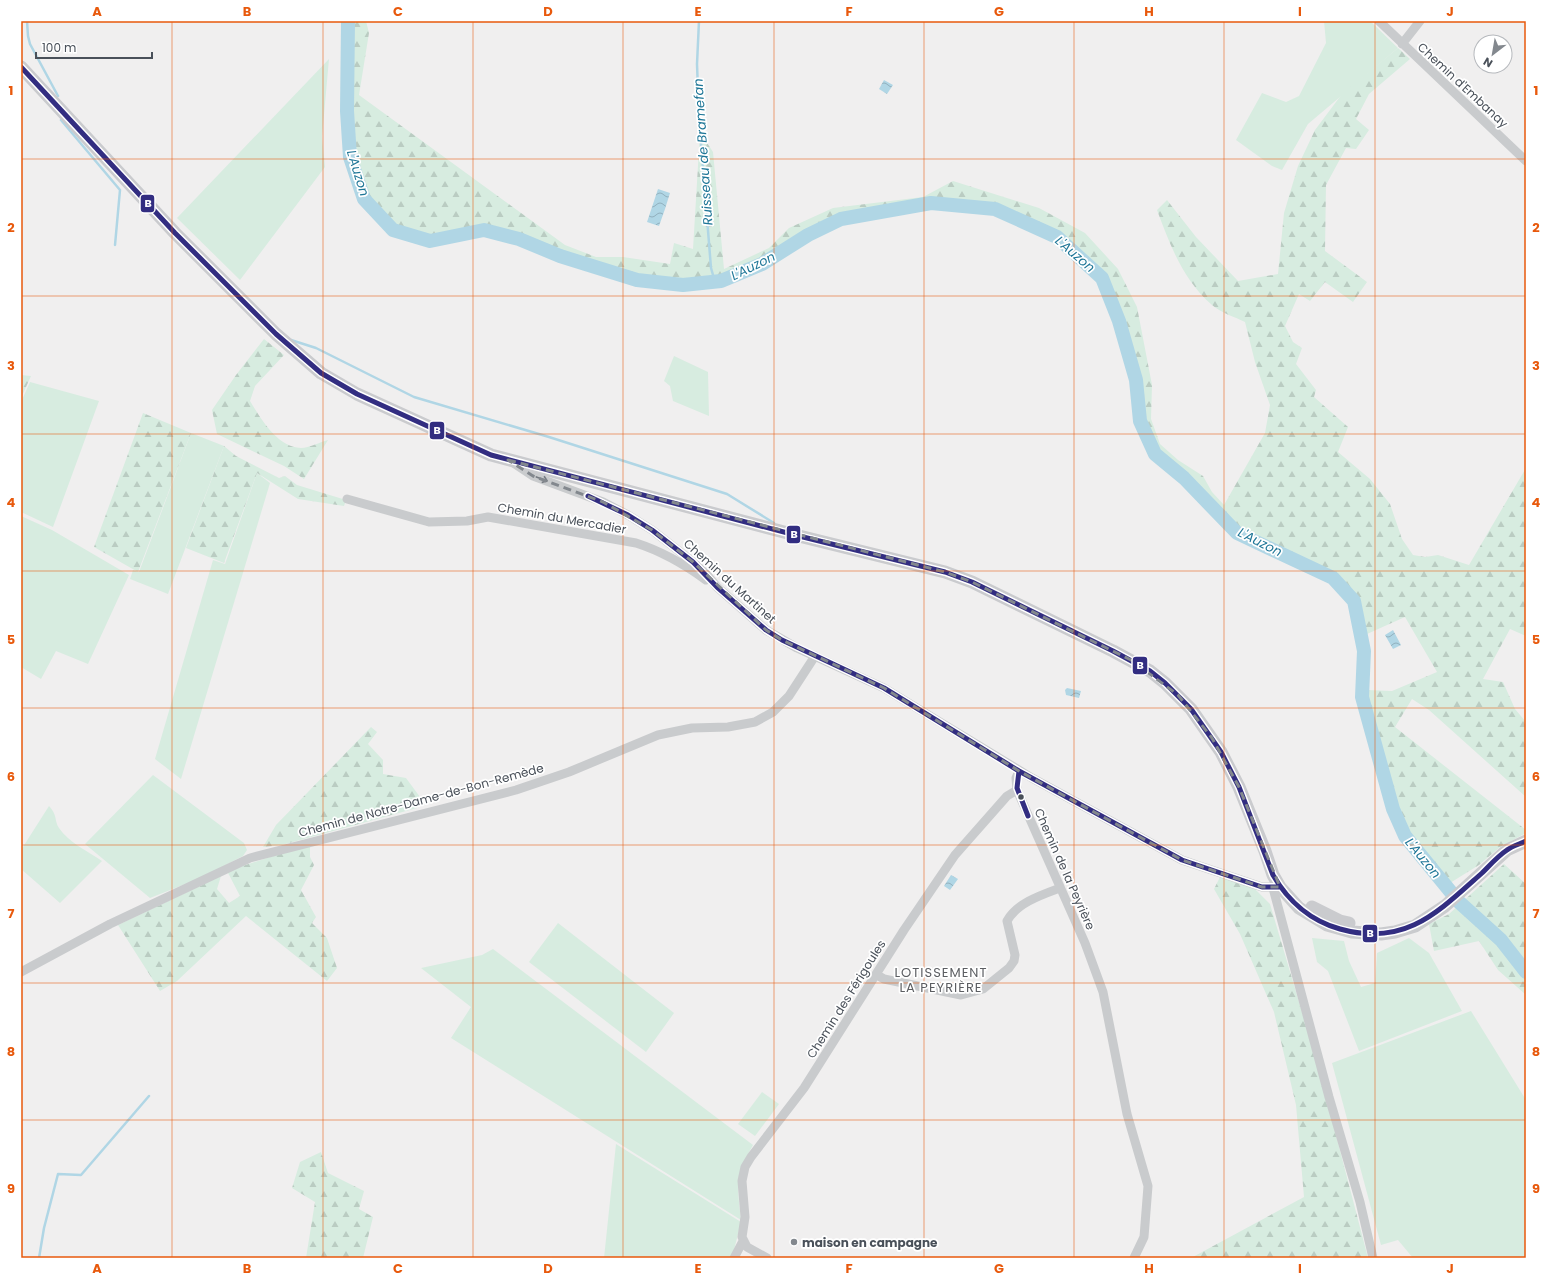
<svg xmlns="http://www.w3.org/2000/svg" width="1547" height="1279" font-family="Poppins,sans-serif">
<style>
.grass{fill:#d7ece0}
.forest{fill:url(#forest-firs)}
.water{fill:url(#water-waves)}
.lines{fill:none;stroke-linecap:round;stroke-linejoin:round}
.stream{stroke:#b0d6e5;stroke-width:2.5}
.river{stroke:#b0d6e5;stroke-width:14}
.street{stroke:#c9cbcd;stroke-width:9}
.secondary{stroke:#cacbce;stroke-width:13}
.bus-1-casing{stroke:#fff;stroke-width:8}
.bus-1{stroke:#322d81;stroke-width:5}
.oneway{stroke:#767b82}
.marked{fill:none;stroke:#83888e;stroke-width:3;stroke-dasharray:8 5;stroke-linejoin:round}
.grid{fill:none;stroke:#e8590c;stroke-width:1;stroke-opacity:0.55}
.bus-dot{fill:#495059;stroke:#fff;stroke-width:1.5}
.poi-dot{fill:#83888e;stroke:#fff;stroke-width:1.5}
.labels{text-anchor:middle;dominant-baseline:central;stroke-width:3.5;stroke-linejoin:round;paint-order:stroke}
.street-label{font-size:12px;fill:#495059;stroke:#fff}
.poi-label{font-size:12px;font-weight:bold;fill:#495059;stroke:#fff;text-anchor:start}
.water-label{font-size:13px;font-style:italic;fill:#1e7697;stroke:#fff}
.neighbourhood-label{font-size:13px;letter-spacing:1px;fill:#5c5e62;stroke:#fff}
.line-badge{stroke:#fff;stroke-width:1.5}
.badge-label{font-size:11px;text-anchor:middle;font-weight:bold;fill:#fff}
.neatline{fill:none;stroke:#e8590c;stroke-width:1.5}
.grid-label{font-size:13px;text-anchor:middle;font-weight:bold;fill:#e8590c}
</style>
<defs>
<pattern id="forest-firs" width="22" height="20" patternUnits="userSpaceOnUse"><rect width="22" height="20" fill="#d7ece0"/><path d="M5 1l3.5 6h-7zM16 11l3.5 6h-7z" fill="#baccc2"/></pattern>
<pattern id="water-waves" width="16" height="10" patternUnits="userSpaceOnUse"><rect width="16" height="10" fill="#b0d6e5"/><path d="M0 5q4-4 8 0t8 0" fill="none" stroke="#91b0bd"/></pattern>
</defs>
<rect width="100%" height="100%" fill="#f0efef"/>
<path class="grass" d="M1324,21H1370L1398,48L1308,124L1282,170L1272,166L1236,140L1262,93L1286,102L1299,96L1326,43Z
M329,59L322,137L325,167L240,280L177,218Z
M674,356L708,372L709,416L673,401L670,386L664,381Z
M30,382L99,401L53,527L21,512V402Z
M191,433L224,446L168,594L130,579L133,570L139,572Z
M257,473L270,483L181,779L155,759L213,560L225,564Z
M21,516L52,530L129,575L88,664L56,651L41,679L21,667Z
M153,775L244,843L247,850L243,856L198,879L150,898L85,844Z
M49,806C58,816 54,820 59,828C68,842 89,852 102,861L60,903L21,869V850Z
M558,923L674,1013L646,1052L529,962Z
M1312,938L1344,941L1349,961L1361,987L1375,983L1377,953L1409,938L1429,953L1462,1011L1359,1051L1328,971L1317,962Z
M493,949L753,1145C735,1177 737,1185 741,1220L451,1038L471,1007L421,968L482,955Z
M1471,1011L1526,1100V1258H1413L1398,1240L1381,1245L1332,1063Z
M762,1092L779,1104L755,1136L738,1124Z
M616,1144L741,1222L732,1258H604Z"/>
<path class="forest" d="M349,21H366L369,33L359,95L565,245L596,257H623L670,264L674,243L693,249L700,132L713,152L724,269L769,248L789,228L833,208L923,197L953,181L1039,208L1085,233L1118,269L1137,307L1152,385L1151,419L1160,444L1178,460L1203,476L1212,492L1224,505L1265,433L1270,405L1255,362L1245,322C1235,317 1221,313 1212,305C1183,280 1170,245 1157,210L1167,200L1196,237L1238,281L1278,274L1284,213L1298,166L1315,130L1342,94L1398,48L1410,59L1369,94L1356,119L1369,130L1356,149L1346,148L1326,185L1325,251L1367,282L1353,302L1325,282L1310,301L1299,294L1285,326L1293,342L1302,348L1296,364L1316,390L1314,397L1348,427L1338,452L1370,479L1390,504L1402,539L1413,555L1425,557L1438,555L1469,565L1526,468V636L1510,629L1483,679L1503,682L1515,709L1526,722V797L1429,710L1412,699L1395,727L1526,830V833L1500,847L1479,865L1450,883L1410,834L1392,791L1365,696L1367,690L1392,691L1437,672L1405,617L1367,634L1357,598L1335,575L1237,529L1187,477L1157,451L1143,421L1139,378L1121,319L1104,276L1058,234L996,206L930,200L839,216L808,232L761,261L720,278L682,281L637,277L560,253L521,236L485,228L431,237L395,226L368,197L352,157L348,111L350,63Z
M264,339L284,355L255,386L250,401C261,419 277,447 301,448C309,448 320,442 328,440L304,479L284,466L217,434L212,410L236,375Z
M21,375L31,376L21,398Z
M143,413L191,433L138,572L94,547Z
M224,446L236,456L279,478L285,476L297,485L346,500L344,506L298,499L257,473L224,563L186,548Z
M371,727L377,732L368,744L383,760V774L406,778L420,797L417,808L282,845L263,847L276,825Z
M310,844V857L314,865L301,890L316,917L312,923L327,938L337,968L327,981L246,916L177,981L160,991L118,925L221,876L217,889L229,903L240,896L227,871Z
M1504,864L1526,884V995L1498,970L1479,941L1434,951L1429,924L1449,914Z
M1220,877L1255,889L1270,904L1318,1066L1368,1258H1191L1304,1197L1296,1105L1274,1012L1240,934L1214,889Z
M321,1152L328,1173L364,1191L359,1209L373,1217L363,1258H306L315,1202L292,1188L300,1162Z"/>
<path class="water" d="M884,80L893,85L887,94L879,89Z
M658,189L670,193L665,209L662,208L665,209L659,226L647,222Z
M1393,630L1401,645L1393,649L1385,635Z
M1067,688L1081,691L1079,698L1066,695L1065,690Z
M951,875L958,879L950,890L944,886Z"/>
<g class="lines">
<path class="stream" d="M27,21L28,36L30,44L58,96
M699,21L697,64L699,118L711,268L715,282
M61,120L120,190L115,245
M291,340L316,348L414,397L549,437L727,494L774,523
M39,1258L44,1228L58,1174L81,1175L149,1096"/>
<path class="river" d="M348,21L347,111L350,157L364,199L393,230L430,241L484,230L519,239L560,256L637,280L683,285L721,281L762,264L808,235L841,219L931,203L995,209L1057,237L1102,278L1119,321L1136,380L1140,421L1155,454L1184,478L1237,533L1333,578L1354,601L1364,651L1362,697L1393,809L1405,836L1459,902L1501,940L1526,972"/>
<path class="street" d="M1379,21L1526,161
M1402,44L1420,21
M515,464L533,476L603,502L628,515L652,530L693,562L707,575L717,587L766,630L797,648L884,688L1032,778L1182,860L1262,887H1280
M347,499L429,522L467,521L488,517L636,543C661,551 684,564 706,580
M1019,771L1016,778L1017,790L1085,943L1103,992L1127,1114L1148,1186L1144,1237L1134,1258
M1273,888L1329,1097L1360,1202L1373,1258
M21,972L110,924L250,858L516,790L569,772L658,735L692,728L728,727L755,722L773,712L789,696L815,656
M877,975L884,979L961,995L983,989L1009,968L1014,961L1015,955L1007,921C1017,903 1041,895 1060,888
M734,1258L743,1241
M767,1258L747,1247L742,1237L745,1217L742,1181L745,1167L751,1157L804,1088L904,930L955,855L1007,796L1017,790"/>
<path class="secondary" d="M21,67L175,233L276,334L321,373L357,394L491,455L799,536L945,572L972,582L1113,651L1150,671L1165,683L1191,709L1221,752L1239,787L1265,851L1273,875L1280,887L1299,908L1327,925L1352,932L1381,934L1395,932L1415,926L1445,906L1507,850L1526,841
M1312,907L1340,921L1349,923"/>
<g class="bus-1-casing">
<path id="bus-1" d="M21,67L175,233L276,334L321,373L357,394L491,455L799,536L945,572L972,582L1113,651L1150,671L1165,683L1191,709L1221,752L1239,787L1273,875C1288,901 1311,921 1340,929C1405,947 1437,913 1482,873C1490,865 1498,856 1507,850C1512,846 1520,844 1526,841
M588,496L628,515L652,530L693,562L717,587L766,630L782,640L884,688L1019,771L1182,860L1262,887H1280
M1019,771L1017,788L1028,816"/>
</g>
<use href="#bus-1" class="bus-1"/>
</g>
<defs><path id="oneway-shaft" d="M-6 0H5M1.5-3L5.5 0L1.5 3" fill="none" stroke-width="1.6" stroke-linecap="round" stroke-linejoin="round"/></defs>
<use class="oneway" href="#oneway-shaft" transform="translate(542 479) rotate(20)"/>
<path class="marked" d="M508,460L945,572L972,582L1131,660L1178,695L1212,738L1239,787L1280,887H1262L1182,860L1019,771L884,688L782,640L766,630L693,562L652,530L603,502L533,476Z"/>
<path class="grid" d="M172,21V1258M323,21V1258M473,21V1258M623,21V1258M774,21V1258M924,21V1258M1074,21V1258M1224,21V1258M1375,21V1258M21,159H1526M21,296H1526M21,434H1526M21,571H1526M21,708H1526M21,845H1526M21,983H1526M21,1120H1526"/>
<circle class="bus-dot" cx="1021" cy="797" r="3.5"/>
<circle class="poi-dot" cx="794" cy="1242" r="4"/>
<g class="labels">
<g class="street-label">
<text transform="translate(1463 85) rotate(43)">Chemin d'Embanay</text>
<text transform="translate(562 518) rotate(10)">Chemin du Mercadier</text>
<text transform="translate(730 581) rotate(42)">Chemin du Martinet</text>
<text transform="translate(421 800) rotate(-15)">Chemin de Notre-Dame-de-Bon-Remède</text>
<text transform="translate(1065 869) rotate(66)">Chemin de la Peyrière</text>
<text transform="translate(846 999) rotate(-58)">Chemin des Férigoules</text>
</g>
<g class="poi-label">
<text x="802" y="1242">maison en campagne</text>
</g>
<g class="water-label">
<text transform="translate(703 152) rotate(-94)">Ruisseau de Bramefan</text>
<text transform="translate(358 173) rotate(73)">L'Auzon</text>
<text transform="translate(1075 254) rotate(41)">L'Auzon</text>
<text transform="translate(753 266) rotate(-26)">L'Auzon</text>
<text transform="translate(1260 542) rotate(27)">L'Auzon</text>
<text transform="translate(1423 858) rotate(51)">L'Auzon</text>
</g>
<g class="neighbourhood-label">
<text x="941" y="972">LOTISSEMENT<tspan x="941" dy="15">LA PEYRIÈRE</tspan></text>
</g>
</g>
<g class="line-badge">
<rect x="140" y="194" width="15" height="19" rx="4" fill="#322d81"/>
<rect x="429" y="421" width="16" height="19" rx="4" fill="#322d81"/>
<rect x="786" y="525" width="15" height="19" rx="4" fill="#322d81"/>
<rect x="1132" y="656" width="16" height="19" rx="4" fill="#322d81"/>
<rect x="1362" y="924" width="16" height="19" rx="4" fill="#322d81"/>
</g>
<g class="badge-label">
<text x="148" y="207">B</text>
<text x="437" y="434">B</text>
<text x="794" y="538">B</text>
<text x="1140" y="669">B</text>
<text x="1370" y="937">B</text>
</g>
<rect width="1547" height="1279" fill="none" stroke="#ffffff" stroke-width="44"/>
<g transform="translate(1493 54) rotate(211)"><circle r="19" fill="#ffffff" stroke="#b6b9bd"/>
<path d="M0-3L7 15L0 10L-7 15Z" fill="#83888e"/>
<text y="-6" font-size="11" font-weight="bold" text-anchor="middle" fill="#495059">N</text>
</g>
<path d="M36 52v6h116v-6" fill="none" stroke="#495059" stroke-width="2"/>
<text x="42" y="52" font-size="12" fill="#495059" stroke="#ffffff" stroke-width="3" paint-order="stroke">100 m</text>
<rect x="22" y="22" width="1503" height="1235" class="neatline"/>
<g class="grid-label">
<text x="97" y="16">A</text>
<text x="247" y="16">B</text>
<text x="398" y="16">C</text>
<text x="548" y="16">D</text>
<text x="698" y="16">E</text>
<text x="849" y="16">F</text>
<text x="999" y="16">G</text>
<text x="1149" y="16">H</text>
<text x="1300" y="16">I</text>
<text x="1450" y="16">J</text>
<text x="11" y="95">1</text>
<text x="1536" y="95">1</text>
<text x="11" y="232">2</text>
<text x="1536" y="232">2</text>
<text x="11" y="370">3</text>
<text x="1536" y="370">3</text>
<text x="11" y="507">4</text>
<text x="1536" y="507">4</text>
<text x="11" y="644">5</text>
<text x="1536" y="644">5</text>
<text x="11" y="781">6</text>
<text x="1536" y="781">6</text>
<text x="11" y="918">7</text>
<text x="1536" y="918">7</text>
<text x="11" y="1056">8</text>
<text x="1536" y="1056">8</text>
<text x="11" y="1193">9</text>
<text x="1536" y="1193">9</text>
<text x="97" y="1273">A</text>
<text x="247" y="1273">B</text>
<text x="398" y="1273">C</text>
<text x="548" y="1273">D</text>
<text x="698" y="1273">E</text>
<text x="849" y="1273">F</text>
<text x="999" y="1273">G</text>
<text x="1149" y="1273">H</text>
<text x="1300" y="1273">I</text>
<text x="1450" y="1273">J</text>
</g>
</svg>
